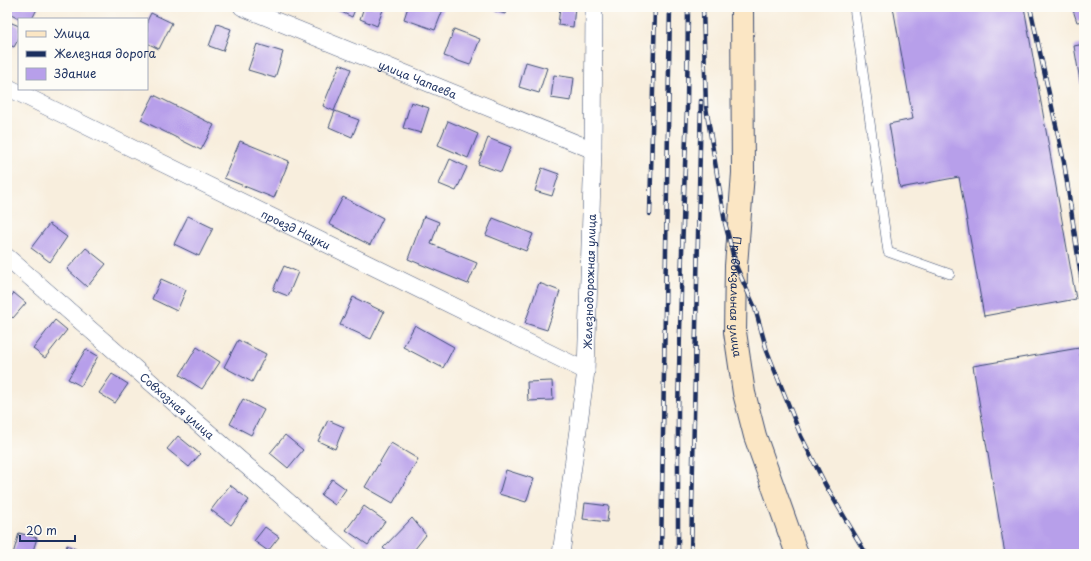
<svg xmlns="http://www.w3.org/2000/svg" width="1091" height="561" font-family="'Playpen Sans',sans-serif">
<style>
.building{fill:#b79fea}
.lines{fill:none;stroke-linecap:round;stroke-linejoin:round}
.lane-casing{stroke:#3c4c71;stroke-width:10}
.street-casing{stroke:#3c4c71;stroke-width:18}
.secondary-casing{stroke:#3c4c71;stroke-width:24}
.lane{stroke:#fff;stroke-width:9}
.street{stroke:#fff;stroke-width:17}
.secondary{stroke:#fbe6c4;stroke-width:22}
.rail-casing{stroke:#1b2f5e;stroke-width:4.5}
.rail{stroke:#fdfcf7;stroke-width:3;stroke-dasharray:9;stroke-linecap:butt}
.labels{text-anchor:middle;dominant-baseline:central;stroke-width:4;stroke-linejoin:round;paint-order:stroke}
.street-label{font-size:11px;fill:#1b2f5e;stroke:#fdfcf7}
</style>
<rect width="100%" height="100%" fill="#fdfcf7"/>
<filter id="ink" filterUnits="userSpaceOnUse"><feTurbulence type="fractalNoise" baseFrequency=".025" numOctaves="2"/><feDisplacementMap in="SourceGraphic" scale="8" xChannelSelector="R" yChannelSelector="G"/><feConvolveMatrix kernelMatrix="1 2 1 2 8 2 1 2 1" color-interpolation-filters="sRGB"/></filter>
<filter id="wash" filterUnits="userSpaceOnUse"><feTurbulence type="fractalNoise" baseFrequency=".012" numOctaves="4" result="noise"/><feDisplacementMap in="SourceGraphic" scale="16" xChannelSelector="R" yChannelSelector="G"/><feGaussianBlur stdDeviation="0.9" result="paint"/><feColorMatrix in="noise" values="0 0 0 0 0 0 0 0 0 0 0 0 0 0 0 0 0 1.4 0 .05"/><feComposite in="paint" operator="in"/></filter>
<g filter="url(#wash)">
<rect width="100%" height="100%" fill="#f8eedd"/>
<g id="blocks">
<path class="building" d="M7,7H38L32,19H21L7,12Z
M336,7H356L352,17L335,9Z
M364,7H384L377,26L360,19Z
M408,7H444L435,30L404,19Z
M482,7H507L505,14Z
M560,7H575L573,27L558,25Z
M893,7H1024L1076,299L984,316L959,177L900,188L889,124L913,119Z
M1072,7H1084V21L1077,22Z
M151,13L172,23L159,49L147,43V21Z
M7,21L19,26V38L14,47L7,44Z
M217,24L231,29L223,51L209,46Z
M454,29L480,39L470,65L444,56Z
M257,44L283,52L275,78L248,70Z
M1084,44V98H1083L1074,46Z
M526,62L547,68L539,93L519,87Z
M340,64L351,69L334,111L323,106Z
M554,75L574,78L571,101L551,98Z
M154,95L214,125L201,150L141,120Z
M411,102L429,108L421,133L403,128Z
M335,111L359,120L352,137L329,127Z
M448,121L478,134L468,158L438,145Z
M488,138L511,147L501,172L478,164Z
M240,141L289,161L274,198L224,178Z
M450,159L467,167L456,191L439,184Z
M542,168L559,174L552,196L535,191Z
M343,197L383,218L370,245L329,224Z
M188,216L213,228L199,256L174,244Z
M424,216L439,222L431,244L477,263L468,284L408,259Z
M493,218L533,234L526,251L486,235Z
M49,224L67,237L50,262L31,248Z
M86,248L106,264L87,287L67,269Z
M284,266L298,272L288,296L273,290Z
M161,279L186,290L177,311L152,299Z
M539,283L560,291L547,330L525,323Z
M14,293L26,303L13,318L7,313V301Z
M353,297L384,312L371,339L340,325Z
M55,320L67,330L45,358L33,349Z
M415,325L454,347L443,368L403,347Z
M238,340L266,354L252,382L224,367Z
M197,347L220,362L202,389L180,375Z
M1079,348L1084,378V554H1005L973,366Z
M86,349L98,356L81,386L68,379Z
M112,374L128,384L115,403L99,393Z
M552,381L553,400L528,401L527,382Z
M243,399L264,410L251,435L230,424Z
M328,420L344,427L335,449L318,441Z
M285,435L303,450L288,468L270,453Z
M178,436L200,454L189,467L167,449Z
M391,443L418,459L393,503L365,487Z
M506,470L534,479L526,502L499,494Z
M332,479L346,489L335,505L321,495Z
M230,485L249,500L231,525L211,510Z
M585,503L609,506L607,522L583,519Z
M364,506L385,521L368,545L346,530Z
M412,518L426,535L411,554H390L383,548Z
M265,527L279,537L268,551L254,541Z
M19,533L37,538L32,554H13Z
M67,545L84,553V554H64Z"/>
</g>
</g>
<g filter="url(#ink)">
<use href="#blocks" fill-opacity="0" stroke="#3c4c71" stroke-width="1"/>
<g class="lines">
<g class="lane-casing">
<path id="lane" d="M854,7L888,252L950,274"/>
</g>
<g class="street-casing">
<g id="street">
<path id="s1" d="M242,7L593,150"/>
<path id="s2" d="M7,87L586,371"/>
<path id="s3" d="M7,257L348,554"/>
<path id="s4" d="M561,554L586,371L593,150L594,7"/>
</g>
</g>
<g class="secondary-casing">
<g id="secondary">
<path id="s5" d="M742,7L743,173L736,266L735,332L744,393L755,436L797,554"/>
</g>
</g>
<use href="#lane" class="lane"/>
<use href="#street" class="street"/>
<use href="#secondary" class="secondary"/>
<g class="rail-casing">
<path id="rail" d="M703,7L706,107L725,223L736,266L755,308L767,351L801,436L825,484L866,554
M1030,7L1064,162L1084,297
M650,214L655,7
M661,554L670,7
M678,554V411L682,252L687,108L688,7
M691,554L701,101"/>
</g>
<use href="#rail" class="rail"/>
</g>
</g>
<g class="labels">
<g class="street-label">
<text stroke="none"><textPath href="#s1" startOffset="190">улица Чапаева</textPath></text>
<text stroke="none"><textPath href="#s2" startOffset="322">проезд Науки</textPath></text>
<text stroke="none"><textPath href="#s4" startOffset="274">Железнодорожная улица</textPath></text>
<text stroke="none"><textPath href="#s5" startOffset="290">Привокзальная улица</textPath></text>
<text stroke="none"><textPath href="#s3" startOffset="226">Совхозная улица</textPath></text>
</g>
</g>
<rect width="1091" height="561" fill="none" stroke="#fdfcf7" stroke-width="24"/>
<rect x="18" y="18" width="130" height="72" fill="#fdfcf7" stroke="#a3aaba"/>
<rect x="26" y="31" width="20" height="6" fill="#fbe6c4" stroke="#a3aaba"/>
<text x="54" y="38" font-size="12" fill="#1b2f5e">Улица</text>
<rect x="26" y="51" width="20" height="6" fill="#1b2f5e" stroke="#a3aaba"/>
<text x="54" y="58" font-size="12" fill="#1b2f5e">Железная дорога</text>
<rect x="26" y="68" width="20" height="12" fill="#b79fea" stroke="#a3aaba"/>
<text x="54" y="78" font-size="12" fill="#1b2f5e">Здание</text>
<path d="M20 535v6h55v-6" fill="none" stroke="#1b2f5e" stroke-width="2"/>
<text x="26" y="535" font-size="12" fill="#1b2f5e" stroke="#fdfcf7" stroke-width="3" paint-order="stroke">20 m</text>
</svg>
